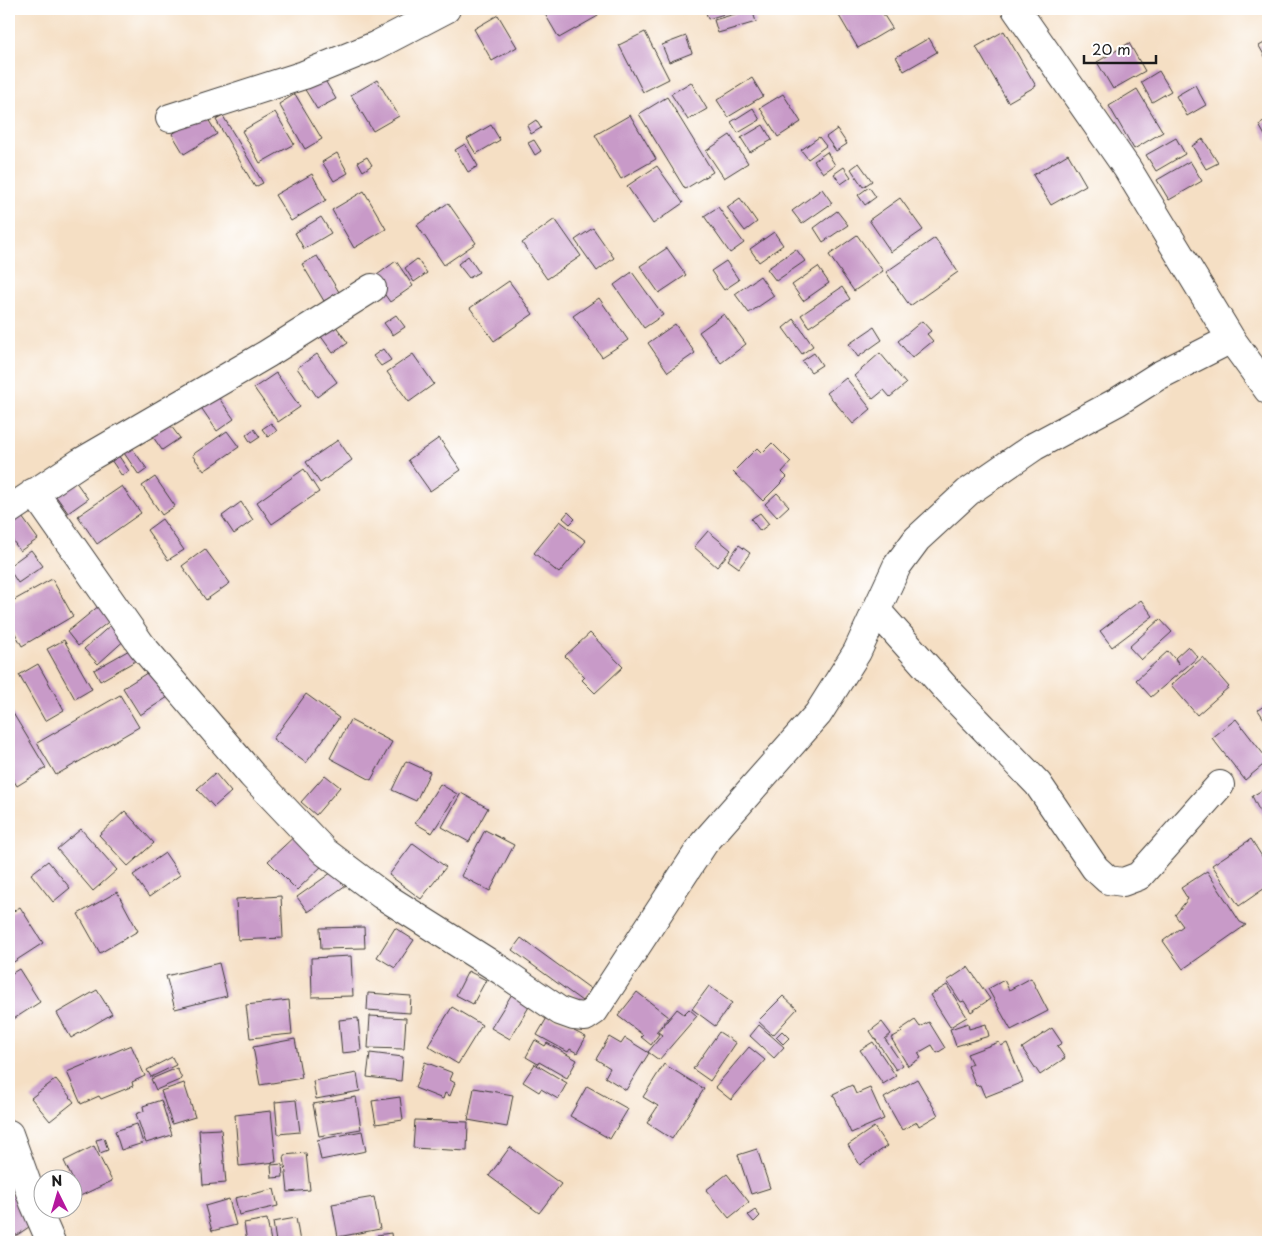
<svg xmlns="http://www.w3.org/2000/svg" width="1277" height="1251" font-family="'Playpen Sans',sans-serif">
<style>
.building{fill:#c89ac8}
.lines{fill:none;stroke-linecap:round;stroke-linejoin:round}
.minor-casing{stroke:#3d3935;stroke-width:30}
.minor{stroke:#fff;stroke-width:28}
</style>
<rect width="100%" height="100%" fill="#fff"/>
<filter id="ink" filterUnits="userSpaceOnUse"><feTurbulence type="fractalNoise" baseFrequency=".02" numOctaves="2"/><feDisplacementMap in="SourceGraphic" scale="10" xChannelSelector="R" yChannelSelector="G"/><feConvolveMatrix kernelMatrix="1 2 1 2 8 2 1 2 1" color-interpolation-filters="sRGB"/></filter>
<filter id="wash" filterUnits="userSpaceOnUse"><feTurbulence type="fractalNoise" baseFrequency=".0096" numOctaves="4" result="noise"/><feDisplacementMap in="SourceGraphic" scale="20" xChannelSelector="R" yChannelSelector="G"/><feGaussianBlur stdDeviation="1.12" result="paint"/><feColorMatrix in="noise" values="0 0 0 0 0 0 0 0 0 0 0 0 0 0 0 0 0 1.4 0 .05"/><feComposite in="paint" operator="in"/></filter>
<g filter="url(#wash)">
<rect width="100%" height="100%" fill="#f5dfc4"/>
<g id="blocks">
<path class="building" d="M542,9H594L598,16L559,38Z
M705,9H740L708,19Z
M752,9L756,22L718,33L714,20Z
M761,9H774L765,15Z
M835,9H880L892,28L858,48Z
M498,15L517,47L492,61L474,29Z
M1004,31L1036,86L1008,102L976,47Z
M645,32L669,79L643,92L619,45Z
M686,36L692,53L669,62L662,45Z
M929,38L937,52L904,71L896,57Z
M1268,41V62L1259,46Z
M1129,43L1145,71L1113,89L1097,62Z
M1159,71L1171,91L1152,102L1141,82Z
M323,77L336,99L317,109L304,88Z
M752,78L763,96L728,117L717,100Z
M377,80L399,116L373,131L351,95Z
M691,82L707,109L688,120L671,94Z
M1195,85L1206,105L1187,116L1176,96Z
M1137,89L1163,132L1134,149L1109,106Z
M295,94L322,139L305,149L279,104Z
M783,94L801,122L778,137L760,108Z
M667,97L713,172L685,189L639,114Z
M753,108L760,120L738,133L731,122Z
M275,112L294,144L260,163L242,131Z
M205,114L217,134L184,154L172,134Z
M630,115L656,159L621,179L595,135Z
M223,116L263,183L255,187L216,120Z
M1268,119V141L1259,125Z
M536,120L541,128L531,134L527,126Z
M491,125L500,140L476,154L467,139Z
M763,125L772,140L750,152L741,138Z
M837,129L847,144L836,151L826,137Z
M730,135L748,163L724,178L706,151Z
M819,137L826,146L808,159L801,150Z
M1176,138L1185,154L1156,171L1146,155Z
M1203,139L1218,163L1206,169L1192,146Z
M534,140L541,151L535,155L528,143Z
M465,144L478,166L468,172L455,150Z
M827,152L835,165L823,173L814,161Z
M337,153L348,173L334,181L322,162Z
M1068,154L1086,185L1051,205L1033,175Z
M367,157L372,165L363,171L358,162Z
M1190,161L1202,181L1169,200L1157,180Z
M859,163L872,181L863,187L851,169Z
M657,166L683,203L653,224L627,186Z
M844,167L851,177L841,184L834,174Z
M312,174L326,200L291,221L275,195Z
M869,187L876,197L865,205L858,195Z
M822,189L832,203L802,224L792,211Z
M364,191L386,229L354,248L332,210Z
M740,198L757,222L745,231L727,207Z
M900,198L923,230L891,252L869,220Z
M448,203L476,243L444,265L417,225Z
M718,207L744,243L730,253L704,216Z
M837,211L848,225L823,242L814,228Z
M321,217L331,233L304,249L295,233Z
M555,219L581,256L547,279L522,243Z
M593,228L614,258L597,271L575,240Z
M774,232L783,245L759,262L750,249Z
M857,235L883,271L854,291L829,255Z
M935,238L958,272L910,306L886,272Z
M667,248L686,275L659,293L640,266Z
M796,249L805,261L776,281L767,269Z
M317,256L339,292L324,301L302,264Z
M468,256L479,272L469,278L458,264Z
M417,259L427,273L414,282L405,268Z
M396,261L413,286L390,302L373,278Z
M726,261L739,280L724,290L711,271Z
M818,267L829,283L803,301L792,285Z
M632,272L663,315L644,328L614,285Z
M760,276L774,296L749,313L735,294Z
M509,281L533,314L494,341L470,308Z
M842,287L850,299L809,327L801,315Z
M599,298L628,340L602,357L573,316Z
M724,314L746,344L721,363L699,332Z
M396,315L405,327L393,335L384,323Z
M794,319L813,346L802,354L783,328Z
M332,321L348,343L333,353L317,331Z
M922,321L931,331L927,334L933,341L912,358L898,341Z
M675,324L695,353L668,372L648,343Z
M874,327L882,340L858,357L849,344Z
M383,349L391,360L381,366L373,356Z
M814,353L822,365L811,372L802,361Z
M880,353L906,384L890,397L884,390L873,399L854,376Z
M317,354L337,382L317,397L297,368Z
M413,354L434,384L409,402L387,372Z
M276,373L300,407L278,422L254,388Z
M846,378L871,409L853,424L827,393Z
M216,394L234,419L217,431L200,406Z
M168,422L180,438L162,450L151,434Z
M271,423L277,431L268,437L262,429Z
M254,429L260,437L251,443L246,435Z
M227,431L239,447L204,471L192,455Z
M439,438L461,470L430,491L408,460Z
M338,440L352,460L320,483L306,462Z
M772,443L791,462L782,472L787,477L763,501L733,472L757,448L762,453Z
M132,448L147,469L139,475L124,453Z
M114,449L129,471L122,476L107,454Z
M304,469L319,492L272,524L257,502Z
M155,477L175,506L162,515L142,486Z
M73,478L88,499L68,513L53,492Z
M122,486L141,513L97,544L78,516Z
M777,493L789,506L777,517L765,504Z
M241,502L253,520L234,534L222,516Z
M17,510L38,539L20,551L9,535V516Z
M568,512L575,519L570,524L563,518Z
M760,513L769,524L760,531L751,519Z
M162,519L184,550L168,560L147,530Z
M560,521L586,541L559,573L534,553Z
M708,531L731,550L717,567L694,547Z
M739,545L750,553L739,568L728,560Z
M205,549L230,583L206,600L182,566Z
M31,550L43,566L18,583L9,569V566Z
M52,579L73,616L22,646L9,622V603Z
M1141,600L1153,616L1112,647L1100,631Z
M100,605L112,619L78,646L67,632Z
M1160,619L1172,632L1141,660L1129,647Z
M114,622L128,637L98,664L84,649Z
M590,633L623,667L595,693L582,680L585,677L565,656Z
M64,640L92,689L75,699L47,649Z
M1188,646L1198,657L1151,697L1136,680L1168,651L1179,664L1175,658Z
M131,649L137,660L100,681L94,670Z
M1203,657L1229,687L1197,715L1171,685Z
M38,664L64,710L45,721L19,675Z
M150,671L168,697L140,715L123,688Z
M306,694L339,718L306,763L273,739Z
M120,695L139,727L56,775L37,743Z
M1268,703V725L1258,710Z
M11,710L46,768L17,786L9,773V711Z
M1236,719L1268,760V761L1245,780L1212,738Z
M350,720L392,742L371,780L330,758Z
M406,761L430,772L416,801L392,790Z
M215,773L231,792L214,807L197,789Z
M325,775L340,787L316,815L301,802Z
M440,784L457,794L432,833L415,823Z
M1268,787V828L1252,796Z
M461,793L488,808L469,842L442,827Z
M125,811L154,843L128,866L99,835Z
M81,829L117,870L93,891L57,849Z
M485,830L514,845L490,891L461,876Z
M299,832L327,861L297,890L268,861Z
M1251,839L1268,866V886L1239,906L1212,865Z
M413,843L446,867L421,899L389,875Z
M165,853L180,875L149,897L133,875Z
M48,861L70,888L53,902L31,874Z
M335,870L346,885L308,912L297,897Z
M1207,871L1240,922L1246,925L1183,969L1163,941L1183,926L1175,915L1188,899L1181,888Z
M117,892L138,931L100,953L78,914Z
M281,896L283,938L238,940L236,899Z
M20,907L43,943L9,965V914Z
M364,927L365,948L321,949L320,928Z
M395,928L414,940L395,968L377,957Z
M521,938L591,989L582,1001L512,950Z
M351,956L353,996L312,997L311,958Z
M219,963L227,996L175,1009L166,976Z
M968,967L990,999L971,1012L964,1001L961,1002L947,981Z
M19,969L40,1002L9,1022V975Z
M468,971L486,980L473,1004L456,995Z
M1031,978L1048,1011L1011,1030L988,989L1004,980L1009,990Z
M947,985L967,1017L950,1027L930,995Z
M709,986L732,1003L715,1026L692,1009Z
M515,989L533,1000L510,1039L491,1028Z
M97,990L112,1014L71,1038L57,1013Z
M637,992L669,1017L656,1032L659,1034L651,1045L641,1037L643,1035L618,1016Z
M368,993L411,996L410,1013L367,1010Z
M783,996L797,1009L773,1035L758,1021Z
M289,1000L292,1034L250,1038L246,1005Z
M452,1007L482,1025L458,1064L428,1046Z
M677,1009L684,1014L689,1009L697,1016L659,1060L648,1052L662,1035L658,1032Z
M370,1016L406,1018L404,1049L368,1048Z
M548,1016L577,1026L574,1031L586,1037L577,1053L570,1049L568,1052L537,1035Z
M358,1018L361,1051L342,1053L339,1020Z
M915,1020L920,1027L929,1022L945,1048L937,1053L932,1045L918,1053L921,1058L908,1066L891,1038L902,1032L900,1030Z
M882,1022L891,1034L885,1039L903,1065L896,1070L870,1031Z
M968,1023L969,1029L986,1024L989,1036L956,1046L950,1029Z
M759,1025L784,1047L774,1058L750,1036Z
M1052,1028L1062,1043L1057,1046L1065,1058L1040,1075L1022,1048Z
M782,1031L789,1038L783,1044L776,1037Z
M719,1032L736,1043L710,1081L693,1069Z
M609,1037L621,1044L625,1038L649,1053L626,1090L605,1077L610,1068L596,1059Z
M295,1039L302,1078L260,1085L253,1047Z
M535,1040L545,1046L547,1043L577,1060L567,1078L539,1062L538,1064L526,1057Z
M873,1042L896,1076L883,1084L860,1050Z
M999,1042L1001,1046L1007,1043L1023,1082L985,1097L980,1085L976,1086L968,1066L972,1064L967,1054Z
M131,1045L145,1076L132,1082L133,1086L101,1099L99,1096L81,1104L67,1072Z
M749,1047L765,1060L731,1100L715,1087Z
M370,1053L403,1057L401,1081L367,1077Z
M172,1057L176,1065L151,1077L147,1070Z
M425,1062L453,1073L450,1080L455,1083L450,1096L445,1093L443,1099L415,1088Z
M535,1064L567,1083L558,1099L541,1089L539,1092L523,1082Z
M664,1064L704,1089L672,1139L647,1123L658,1106L643,1097Z
M177,1068L182,1079L156,1090L151,1079Z
M357,1073L360,1091L316,1099L313,1081Z
M56,1079L74,1102L50,1121L31,1098Z
M917,1079L938,1115L919,1126L917,1122L902,1130L884,1098Z
M184,1083L195,1117L172,1124L161,1091Z
M852,1085L856,1094L870,1088L884,1119L851,1133L833,1094Z
M587,1086L628,1109L610,1139L570,1116Z
M474,1088L513,1095L507,1127L468,1120Z
M356,1097L361,1129L319,1136L313,1104Z
M400,1097L403,1120L376,1124L372,1101Z
M161,1100L172,1135L146,1143L136,1114L144,1111L143,1106Z
M296,1100L300,1132L278,1134L275,1102Z
M271,1111L276,1162L239,1166L235,1115Z
M415,1120L468,1122L467,1151L413,1148Z
M137,1124L143,1143L121,1150L115,1131Z
M874,1127L887,1146L860,1165L848,1145Z
M221,1129L226,1183L203,1185L199,1130Z
M362,1131L366,1151L321,1160L317,1140Z
M104,1138L108,1150L100,1153L96,1140Z
M94,1146L112,1181L78,1197L72,1187V1178L64,1161Z
M510,1147L561,1184L539,1213L489,1176Z
M757,1149L770,1188L751,1194L738,1155Z
M306,1153L310,1190L288,1192L284,1155Z
M9,1163L22,1186L13,1188L12,1191L9,1192Z
M282,1164L283,1177L272,1178L271,1165Z
M727,1174L749,1202L729,1218L706,1190Z
M15,1189L32,1225L17,1235H9V1195H13Z
M274,1189L278,1206L239,1215L235,1198Z
M374,1197L380,1229L338,1237L332,1204Z
M229,1199L236,1225L212,1231L205,1206Z
M755,1210L760,1216L754,1222L748,1215Z
M296,1218L300,1242H276L273,1222Z
M267,1219L271,1242H247L244,1223Z
M391,1233L392,1242H378L377,1235Z"/>
</g>
</g>
<g filter="url(#ink)">
<use href="#blocks" fill-opacity="0" stroke="#3d3935" stroke-width="1"/>
<g class="lines">
<g class="minor-casing">
<path id="minor" d="M1016,9L1127,168L1231,339L1268,390
M170,118L304,75L375,46L446,9
M34,492L142,646L252,775L325,852L382,895L502,971L560,1011L574,1016L585,1017L594,1011L704,843L818,714L857,652L897,566L917,539L968,492L1035,446L1117,402L1158,376L1231,339
M9,510L81,462L267,354L372,288
M877,611L949,692L1038,784L1095,868L1108,880L1123,882L1139,876L1220,785
M9,1134L34,1203L51,1242"/>
</g>
<use href="#minor" class="minor"/>
</g>
</g>
<rect width="1277" height="1251" fill="none" stroke="#fff" stroke-width="30"/>
<g transform="translate(58 1194) rotate(355)"><circle r="24" fill="#ffffff" stroke="#a4a4a4"/>
<path d="M0-4L9 19L0 12L-9 19Z" fill="#b5179e"/>
<text y="-8" font-size="14" font-weight="bold" text-anchor="middle" fill="#1c1c1c">N</text>
</g>
<path d="M1084 55v8h72v-8" fill="none" stroke="#1c1c1c" stroke-width="2.5"/>
<text x="1092" y="55" font-size="15" fill="#1c1c1c" stroke="#ffffff" stroke-width="4" paint-order="stroke">20 m</text>
</svg>
